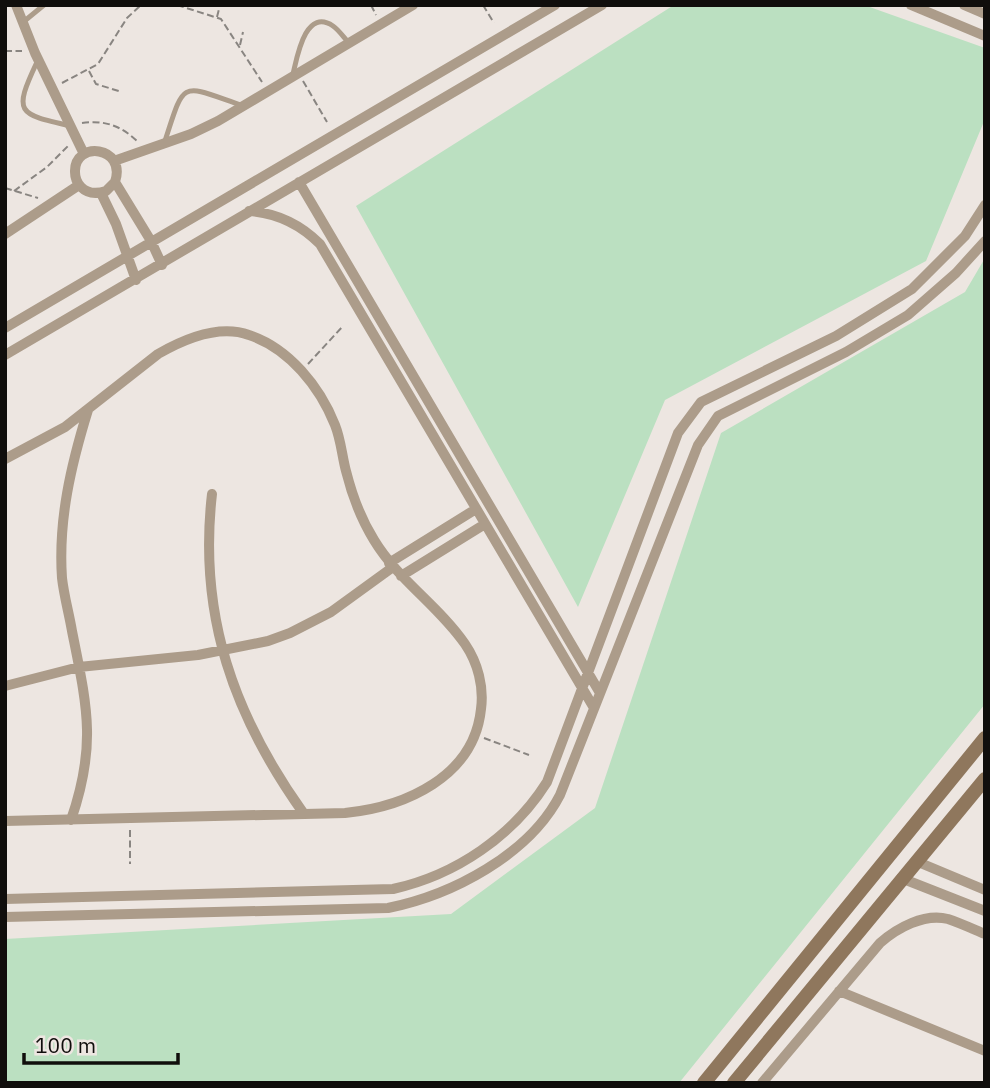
<svg xmlns="http://www.w3.org/2000/svg" width="990" height="1088" font-family="'IBM Plex Sans',sans-serif">
<style>
.green{fill:#bbe0c1}
.lines{fill:none;stroke-linecap:round;stroke-linejoin:round}
.path{stroke:#898581;stroke-width:2;stroke-dasharray:7 3.5;stroke-linecap:butt}
.lane{stroke:#ac9c8a;stroke-width:5}
.street{stroke:#ac9c8a;stroke-width:10}
.secondary{stroke:#8f775d;stroke-width:14}
</style>
<rect width="100%" height="100%" fill="#ede6e1"/>
<path class="green" d="M674,5H864L985,48V119L926,261L665,400L578,607L356,206Z
M985,258V704L679,1083H5V939L451,914L595,808L721,433L965,292Z"/>
<g class="lines">
<path class="path" d="M177,5L221,19L262,82
M371,5L376,15
M483,5L494,23
M217,17L220,5
M240,45L243,32
M5,51H22
M89,71L96,84L122,92
M303,81L327,122
M62,83L98,64L127,18L141,5
M82,123C104,120 120,125 137,141
M5,188L38,198
M14,191L47,167L68,146
M308,364L343,326
M484,738L529,755
M130,830V864"/>
<path class="lane" d="M22,23L44,5
M37,62C13,113 17,114 71,126
M293,74C297,58 305,7 333,26C339,30 344,38 349,43
M165,141C185,79 180,84 241,105"/>
<path class="street" d="M16,5L35,53L84,154
M911,5L985,36
M964,5L985,14
M114,161L191,134L218,121L413,5
M115,182L106,191C97,194 88,194 81,187C77,183 75,178 75,172C74,140 127,146 115,182L151,241L162,265
M299,182L600,693
M101,193L116,224L136,280
M249,211C278,213 300,224 320,244L594,708
M5,234L79,185
M5,328L555,5
M5,355L602,5
M5,459L65,427L158,354C184,339 219,324 249,335C289,348 320,387 335,425C341,440 342,456 346,471C352,495 361,519 374,540C398,580 439,606 465,644C478,663 484,687 481,709C474,777 405,807 345,813L5,821
M212,494C198,616 234,716 304,814
M389,563L476,509
M401,576L485,524
M5,686L79,667L198,655L268,641L290,633L331,612L393,567
M71,820C97,745 87,706 72,631C69,613 64,596 62,578C58,520 71,465 88,410
M918,862L985,890
M901,878L985,911
M5,899L393,889C456,875 513,836 547,782L678,433L701,402L836,336L912,289L965,236L985,205
M5,917L388,908C452,895 529,855 560,795L698,445L718,416L846,352L908,315L956,273L985,241
M839,991L985,1051
M762,1083L880,943C897,928 924,913 948,919C960,923 973,929 985,934"/>
<path class="secondary" d="M704,1083L985,738
M734,1083L985,779"/>
</g>
<rect width="990" height="1088" fill="none" stroke="#100e0c" stroke-width="14"/>
<path d="M24 1053v10h154v-10" fill="none" stroke="#100e0c" stroke-width="3.5"/>
<text x="35" y="1053" font-size="21" fill="#100e0c" stroke="#ede6e1" stroke-width="5" paint-order="stroke">100 m</text>
</svg>
